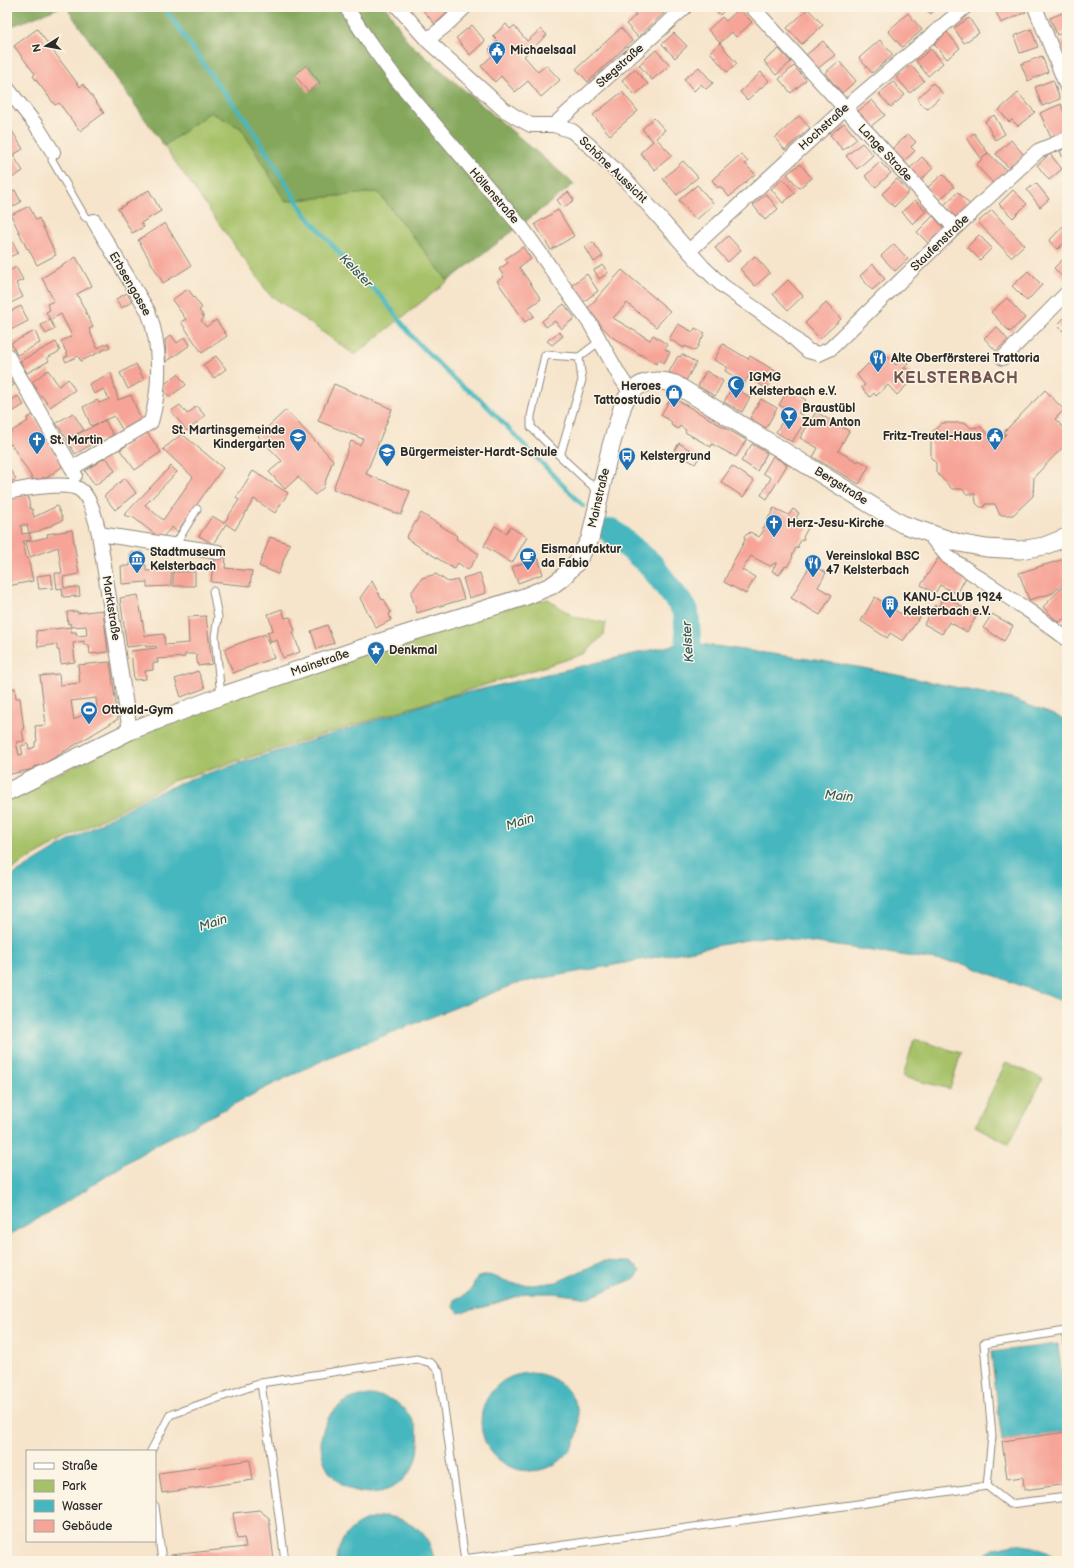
<svg xmlns="http://www.w3.org/2000/svg" width="1074" height="1568" font-family="'Balsamiq Sans',sans-serif">
<style>
.green{fill:#a6c167;stroke:#687649}
.forest{fill:#84a75c;stroke:#586944}
.water{fill:#47b7bf;stroke:#397175}
.lines{fill:none;stroke-linecap:round;stroke-linejoin:round}
.stream{stroke:#47b7bf;stroke-width:4.5}
.river{stroke:#47b7bf;stroke-width:26}
.building{fill:#f6a497;fill-rule:evenodd}
.service-casing{stroke:#90887b;stroke-width:9}
.minor-casing{stroke:#90887b;stroke-width:16}
.tertiary-casing{stroke:#90887b;stroke-width:19}
.service{stroke:#fff;stroke-width:7}
.minor{stroke:#fff;stroke-width:14}
.tertiary{stroke:#fff;stroke-width:17}
.labels{text-anchor:middle;dominant-baseline:central;stroke-width:3;stroke-linejoin:round;paint-order:stroke}
.poi-label{font-size:12px;font-weight:bold;fill:#2b2b2b;stroke:#fcf5e5;text-anchor:start}
.street-label{font-size:12px;fill:#2b2b2b;stroke:#fcf5e5}
.water-label{font-size:13px;font-style:italic;fill:#355c5f;stroke:#fcf5e5}
.district-label{font-size:16px;font-weight:bold;letter-spacing:1px;fill:#725551;stroke:#fcf5e5}
</style>
<rect width="100%" height="100%" fill="#fcf5e5"/>
<filter id="ink" filterUnits="userSpaceOnUse"><feTurbulence type="fractalNoise" baseFrequency=".025" numOctaves="2"/><feDisplacementMap in="SourceGraphic" scale="8" xChannelSelector="R" yChannelSelector="G"/><feConvolveMatrix kernelMatrix="1 2 1 2 8 2 1 2 1" color-interpolation-filters="sRGB"/></filter>
<filter id="wash" filterUnits="userSpaceOnUse"><feTurbulence type="fractalNoise" baseFrequency=".012" numOctaves="4" result="noise"/><feDisplacementMap in="SourceGraphic" scale="16" xChannelSelector="R" yChannelSelector="G"/><feGaussianBlur stdDeviation="0.9" result="paint"/><feColorMatrix in="noise" values="0 0 0 0 0 0 0 0 0 0 0 0 0 0 0 0 0 1.4 0 .05"/><feComposite in="paint" operator="in"/></filter>
<g filter="url(#wash)">
<rect width="100%" height="100%" fill="#f6e4cb"/>
<path class="green" d="M210,112L241,128L285,201L378,192L448,281L355,355L269,294L164,146Z
M548,599L574,617L606,623L604,634L585,654L173,781L23,862L7,873V797L224,697L470,616Z
M914,1039L961,1053L950,1089L903,1077Z
M1006,1062L1043,1079L1009,1144L975,1126Z"/>
<path class="forest" d="M7,7H61L7,28Z
M66,7H386L408,42L574,184L448,281L378,192L285,201L241,128L210,112L164,146Z"/>
<path class="water" d="M686,642L815,660L863,668L1012,699L1067,720V1003L964,964L768,936L518,983L332,1056L273,1084L159,1143L134,1158L73,1198L7,1236V879L62,845L147,797L190,779L452,696Z
M603,1261L630,1262L640,1271L636,1278L606,1290L589,1298L554,1293H526L484,1307L459,1313L453,1307L455,1299C470,1294 471,1291 477,1277L489,1275L515,1284L533,1285L557,1282Z
M1058,1344L1067,1417V1432L1002,1441L991,1352Z
M481 1422a49 49 0 1 1 98 0a49 49 0 1 1-98 0Z
M321 1444a49 49 0 1 1 98 0a49 49 0 1 1-98 0Z
M385,1516C413,1520 430,1532 434,1561H336C341,1531 357,1520 385,1516Z
M1015,1544C1030,1546 1046,1548 1057,1561H976L994,1548Z"/>
<g class="lines">
<path class="stream" d="M164,7L216,82L250,125L305,214L358,274L381,296L415,340L456,381L481,400L583,506"/>
<path class="river" d="M611,531L651,565L686,611L691,679"/>
</g>
<g id="blocks">
<path class="building" d="M420,7H454L435,24Z
M629,7H659L664,13L638,37L626,24L636,15Z
M713,7H728L720,15Z
M925,7H938L931,14Z
M1001,7H1023L1026,12L1001,23L996,12L1002,9Z
M739,9L752,22L736,37L732,32L720,43L708,30L722,17L726,21Z
M808,9L823,25L802,44L787,28Z
M1067,11V31L1057,35L1050,18Z
M908,13L922,30L902,47L888,31Z
M969,18L979,33L964,43L954,28Z
M506,24L510,29L514,26L527,41L541,29L547,35L524,56L538,72L546,65L560,80L541,97L528,81L515,92L501,76L495,82L481,66L493,55L489,49L498,41L493,36Z
M472,25L485,41L470,55L456,38Z
M621,28L632,41L588,82L576,69Z
M37,29L80,87L83,84L104,113L80,131L59,103L55,105L33,76L35,74L14,46Z
M1031,29L1038,47L1020,53L1014,36Z
M947,32L960,48L947,59L934,44Z
M674,33L687,46L675,58L662,44Z
M1067,39V56H1065L1060,42Z
M880,40L893,55L872,73L859,58Z
M823,41L835,55L817,69L806,55Z
M720,43L737,64L727,72L710,52Z
M779,49L791,62L776,75L764,61Z
M931,49L943,63L928,76L916,61Z
M656,50L670,65L652,80L639,65Z
M1042,56L1048,72L1028,81L1021,64Z
M839,61L856,81L842,93L825,73Z
M306,65L320,83L308,92L295,75Z
M911,65L924,81L910,93L896,77Z
M794,66L806,80L791,93L779,79Z
M699,67L713,83L706,89L701,84L694,91L684,79Z
M635,69L648,84L635,95L622,80Z
M761,72L769,81L747,100L740,92Z
M1053,80L1060,99L1042,106L1035,87Z
M893,82L905,95L891,107L879,94Z
M933,83L943,94L927,109L917,99Z
M622,92L638,111L610,135L593,115Z
M1018,93L1035,112L1018,126L1012,120L1009,122L999,110Z
M872,100L885,115L870,127L857,112Z
M1061,104L1067,120V131L1051,138L1040,113Z
M994,115L1005,134L995,140L985,121Z
M799,116L810,128L785,150L775,138Z
M654,118L665,130L656,138L672,155L655,170L640,153L653,141L642,129Z
M844,123L857,139L843,150L830,135Z
M9,126L23,149L13,155L23,171L7,181V127Z
M974,133L988,153L981,158L967,138Z
M908,134L916,142L911,147L915,151L903,162L891,150Z
M1011,140L1024,155L1010,169L996,154Z
M862,143L873,155L857,169L846,156Z
M1067,147V168L1060,151Z
M988,153L1007,171L994,184L976,165Z
M741,154L748,162L745,164L755,174L729,197L720,186L718,188L712,180Z
M1050,154L1062,169L1049,180L1037,165Z
M922,157L933,168L920,181L909,169Z
M683,161L698,177L677,195L663,179Z
M880,162L891,173L876,187L865,176Z
M800,164L812,178L799,188L787,174Z
M943,174L954,187L938,201L927,188Z
M783,179L795,193L783,203L771,189Z
M897,179L909,192L894,207L882,194Z
M1036,183L1049,199L1040,207L1027,190Z
M697,185L714,204L696,220L679,200Z
M7,190L9,193L15,190L21,202L7,210Z
M149,190L161,211L141,223L144,227L132,233L118,209Z
M1013,190L1027,204L1013,218L999,204Z
M568,192L574,200L563,208L557,200Z
M958,192L972,207L957,221L943,206Z
M766,194L778,209L765,220L753,205Z
M915,200L926,211L913,224L902,212Z
M29,206L36,220L39,218L56,255L37,265L28,248L27,249L11,215Z
M558,210L574,236L551,250L535,224Z
M992,210L1024,245L1011,257L978,222Z
M933,216L946,230L930,245L917,232Z
M165,223L191,266L163,283L138,240Z
M1066,223L1067,239L1058,249L1049,241Z
M979,235L992,248L980,260L967,247Z
M728,236L741,250L728,262L715,248Z
M13,242L18,253L7,258V245Z
M593,242L603,256L594,262L585,247Z
M894,244L908,259L895,271L881,256Z
M523,247L531,259L519,267L541,299L528,308L534,316L525,322L497,281L504,277L499,269L508,263L505,259Z
M755,256L770,273L755,286L740,269Z
M76,257L92,286L77,294L93,327L89,329L97,348L108,343L110,347L81,361L78,356L66,362L64,358L68,356L61,341L72,336L61,314L50,320L46,312L50,310L47,304L54,301L42,278Z
M1065,257L1067,258V282L1054,268Z
M873,264L885,279L872,290L860,276Z
M603,265L608,273L599,279L594,270Z
M7,267L9,271L16,267L23,280L16,283L23,297L7,305Z
M622,270L670,311L656,327L627,303L613,318L650,340L653,335L668,345L665,349L670,352L664,363L659,360L656,364L612,337L603,328L588,308Z
M1028,271L1042,285L1027,301L1012,286Z
M587,274L598,291L583,302L572,285Z
M788,280L803,296L788,310L773,294Z
M188,289L202,308L199,310L204,318L201,320L206,327L216,320L227,336L202,353L181,322L186,319L172,300Z
M127,293L132,302L121,308L116,299Z
M1007,298L1025,318L1010,332L991,312Z
M826,303L841,319L820,339L805,323Z
M564,304L575,318L561,329L555,321L546,327L542,321Z
M21,306L28,321L7,332V313Z
M1067,315V335L1057,325Z
M50,320L55,329L46,334L41,325Z
M678,324L693,332L695,328L705,333L695,351L685,346L684,348L669,339Z
M997,327L1008,340L996,351L984,338Z
M35,331L40,343L17,355L11,343Z
M559,332L563,336L552,345L547,341Z
M171,335L177,343L185,337L190,345L166,362L165,340Z
M56,342L60,351L47,358L49,361L27,373L20,361Z
M723,344L748,359L750,356L777,372L767,389L748,377L740,391L750,397L742,412L724,402L737,378L725,371L727,367L714,360Z
M682,354L696,363L685,382L669,372L678,356L680,357Z
M885,354L896,365L903,358L908,363L902,371L906,368L915,377L897,395L888,385L876,396L874,393L870,397L862,388L865,385L857,375L868,364H875Z
M216,356L226,369L214,378L203,365Z
M136,364L144,380L128,389L120,373Z
M48,370L59,386L68,379L75,390L50,407L41,395L38,398L34,391L37,389L32,382Z
M706,371L723,381L715,396L698,386Z
M111,373L118,400L131,395L142,422L123,431L114,416L91,426L83,407L97,400L99,403L109,399L104,389L94,394L89,384Z
M7,374L14,385L7,390Z
M178,374L186,385L169,397L162,386Z
M334,384L392,409L366,474L410,491L401,515L333,489L351,441L360,445L363,439L318,421Z
M788,389L806,400L798,413L807,418L792,442L776,432L789,410L779,405Z
M1045,390L1064,410L1055,419L1067,431V443L1034,477L1033,496L1013,515H1000L995,504H985L984,507H980L976,503L975,494H967L962,489H952L936,472V463L931,458V433L942,423H966L971,428L981,427L997,444L1006,434L1004,432Z
M18,396L24,405L7,415V403Z
M761,399L777,408L766,428L750,418Z
M677,400L746,440L736,457L712,444L711,447L685,432L686,430L680,426L678,429L671,425L672,422L661,415L669,401Z
M180,405L187,414L197,406L205,416L187,431L171,411Z
M286,410L333,460L323,488L315,495L298,477L285,489L269,472L282,461L258,436Z
M816,412L849,431L838,451L858,462L859,460L869,466L859,484L813,457L818,448L800,438Z
M73,413L84,430L67,439L56,423Z
M33,415L63,466L45,479L44,477L35,483L11,444L10,445L7,440V429L9,433L28,421L27,418Z
M105,420L116,441L105,446L101,439L75,454L67,440Z
M146,431L161,452L135,470L120,450Z
M182,434L223,468L177,532L172,527L161,539L134,518L124,515L171,466L177,472L145,505L163,520L193,477L163,449Z
M679,443L700,456L695,464L674,451Z
M752,444L767,453L757,471L741,461Z
M773,456L787,465L767,499L761,495L771,478L763,473Z
M106,457L115,471L95,485L85,471Z
M7,465L16,479L7,485Z
M732,466L754,481L743,497L721,482Z
M253,471L288,493L275,513L254,499L235,530L226,524L213,544L199,536L212,516L224,523L239,500L236,498Z
M125,478L136,493L115,510L104,496Z
M28,496L30,509H32L34,517L57,506L63,520L39,531L29,533L27,525H21L22,534L29,533L31,540L23,541L26,558H28L33,581L8,586L7,498Z
M774,508L789,515L793,509L799,513L796,518L801,521L800,523L808,528L803,537L804,538L803,540L802,539L797,547H799L797,549L796,548L792,556L793,557L787,567L785,566L779,575L772,571L777,562L770,566L751,556L742,570L755,577L746,594L724,582L732,564L745,540L744,536L748,534L750,532L759,537L764,530L762,529V527L764,528L768,520L767,519L774,510H772Z
M421,513L457,536L456,539L479,554L468,570L458,563L454,569L406,538Z
M495,526L506,533L510,527L527,537L512,563L484,546Z
M72,530L79,574L63,577L64,588L79,587L80,596L63,597L62,588L57,589L55,573H62L58,547L30,557L26,542L48,537L47,534Z
M270,537L290,544L278,574L259,566Z
M142,552L143,565H146V571L171,570V586L147,587V582L122,584L121,566H130V553Z
M214,555L226,556L225,568L252,571L250,586L211,582Z
M538,558L543,574L518,583L512,567Z
M938,558L967,575L957,594L940,585L935,593L921,585Z
M1067,558V568L1064,573L1067,576V585L1063,583L1053,593L1029,600L1019,573Z
M811,564L826,573L818,587L832,595L820,615L791,598Z
M173,572H195V586H173Z
M480,573L486,593L469,598L463,578Z
M51,574L53,588L39,589L37,576Z
M436,574L448,582L458,580L464,599L417,613L411,593L422,578Z
M372,581L382,600L384,599L391,613L389,614L391,620L376,628L360,598Z
M1064,585L1067,588V616L1059,623L1043,607Z
M138,595L145,636L164,634L165,645L189,643L188,617L206,616L212,664L198,666L196,654H185V657L157,659L158,663H153V670L145,671L146,679L134,680L131,651L157,648L156,646L146,647V645L127,647L120,598Z
M944,596L977,615L967,632L949,622L942,634L924,624L935,605L938,607Z
M875,597L901,614L905,607L920,617L903,641L890,633L887,638L861,621Z
M282,609L285,618L290,617L295,631L293,632L300,652L283,658L277,640L271,642L267,632L273,630L268,614Z
M103,610L108,652L90,654L89,645H84V641L73,643L75,662L61,664L59,650H57V644L38,647L36,631L71,627V632H76L77,636L87,635L86,626L71,627L70,623L68,624L67,612L77,611V613Z
M992,614L1013,626L1004,641L983,628Z
M327,625L334,643L317,649L311,631Z
M265,634L274,658L233,673L224,649Z
M110,662L118,719L42,765L33,767V769L7,775V689L15,688L16,698H20L24,730H22L24,741L16,742L19,755L23,754L21,746L28,744L29,749L35,747V742L37,741L35,726L46,725L40,676L59,674L60,685L80,683L78,665ZM96,698L97,709L88,711L74,720L71,701Z
M198,671L205,688L181,697L175,679Z
M1067,1432V1484L1024,1490L1023,1477L1007,1479L1002,1441Z
M250,1460L253,1480L162,1493L159,1473Z
M259,1510L269,1518L274,1561H172L171,1555L246,1547L244,1538L237,1539L233,1513Z"/>
</g>
</g>
<g filter="url(#ink)">
<use href="#blocks" fill-opacity="0" stroke="#90887b" stroke-width="1"/>
<g class="lines">
<g class="service-casing">
<path id="service" d="M53,152L52,160L85,217L94,221
M579,357L600,341
M560,456L531,427V416L545,355L579,357L582,380L560,456L600,493
M175,545L197,509
M213,591L218,617L215,636L221,696
M151,1451L170,1415L261,1383
M987,1486L992,1436L984,1344L1065,1331L1067,1344
M155,1506L162,1561
M464,1559L987,1486L1010,1504L1067,1497
M285,1561L261,1383L417,1359L431,1363L439,1371L465,1561"/>
</g>
<g class="minor-casing">
<path id="minor" d="M346,7L369,42L397,80L523,229L591,325L619,375L631,393
M398,7L427,40L502,108L516,117L531,125H554L572,131L590,146L627,181L703,267L723,286L784,329L808,351L819,354L830,349L955,228L1038,151L1067,139
M752,7L955,228
M1035,7L1067,87
M427,40L445,26L465,7
M7,88L36,125L53,152
M554,125L685,7
M689,251L844,109L965,7
M7,355L72,468L75,475
M1003,358L1067,293
M72,468L151,422C161,387 161,345 148,311L94,221
M7,492C23,489 65,481 79,489C91,496 96,521 99,534L130,731
M927,532L948,557L1032,613L1067,639
M99,534L218,552"/>
</g>
<g class="tertiary-casing">
<path id="tertiary" d="M7,792L130,731L221,696L377,643L524,597L551,586L562,578L577,562L590,539L610,449L623,405C633,382 653,377 675,384L902,524L959,543L986,548L1020,550L1044,546L1067,537"/>
</g>
<use href="#service" class="service"/>
<use href="#minor" class="minor"/>
<use href="#tertiary" class="tertiary"/>
</g>
</g>
<defs>
<g id="civic-pin" transform="scale(0.9)"><path d="M0 17L-7.5 6A9.5 9.5 0 1 1 7.5 6Z" fill="#1f6fb2" stroke="#fcf5e5"/><path d="M-.6-6.5H3V-4.5H.6V-3L4-1V1h2V6H-6V1h2V-1L-.6-3ZM-1.2 2.5V6h2.4V2.5Z" fill="#fff"/></g>
<g id="restaurant-pin" transform="scale(0.9)"><path d="M0 17L-7.5 6A9.5 9.5 0 1 1 7.5 6Z" fill="#1f6fb2" stroke="#fcf5e5"/><path d="M-5-6h1v4h1v-4h1v4h1v-4h1v5L-1.5 .5V6h-2V.5L-5-1ZM5-6V6H3V1.5H1.5Q1.5-4 5-6Z" fill="#fff"/></g>
<g id="mosque-pin" transform="scale(0.9)"><path d="M0 17L-7.5 6A9.5 9.5 0 1 1 7.5 6Z" fill="#1f6fb2" stroke="#fcf5e5"/><path d="M3.5-4.9A6 6 0 1 0 3.5 4.9A5 5 0 1 1 3.5-4.9Z" fill="#fff"/></g>
<g id="shop-pin" transform="scale(0.9)"><path d="M0 17L-7.5 6A9.5 9.5 0 1 1 7.5 6Z" fill="#1f6fb2" stroke="#fcf5e5"/><path d="M-5-2.5h2.3a2.7 3.5 0 0 1 5.4 0H5L5.5 6h-11ZM-1.5-2.5h3a1.5 2.3 0 0 0-3 0Z" fill="#fff"/></g>
<g id="bar-pin" transform="scale(0.9)"><path d="M0 17L-7.5 6A9.5 9.5 0 1 1 7.5 6Z" fill="#1f6fb2" stroke="#fcf5e5"/><path d="M-6-5H6L.8 .8V4.5H3.5V6h-7V4.5H-.8V.8Z" fill="#fff"/></g>
<g id="school-pin" transform="scale(0.9)"><path d="M0 17L-7.5 6A9.5 9.5 0 1 1 7.5 6Z" fill="#1f6fb2" stroke="#fcf5e5"/><path d="M0-5L7-2L0 1L-7-2ZM-4 1L0 2.5L4 1V4Q0 6-4 4Z" fill="#fff"/></g>
<g id="church-pin" transform="scale(0.9)"><path d="M0 17L-7.5 6A9.5 9.5 0 1 1 7.5 6Z" fill="#1f6fb2" stroke="#fcf5e5"/><path d="M-1.2-6h2.4v3.5h3.3v2.4h-3.3V6h-2.4V-.1h-3.3v-2.4h3.3Z" fill="#fff"/></g>
<g id="bus-pin" transform="scale(0.9)"><path d="M0 17L-7.5 6A9.5 9.5 0 1 1 7.5 6Z" fill="#1f6fb2" stroke="#fcf5e5"/><path d="M-5-6H5V4H4V6H2V4H-2V6H-4V4H-5ZM-3.5-4V0h7V-4ZM-3.5 1.2v1.5H-2V1.2ZM2 1.2v1.5H3.5V1.2Z" fill="#fff"/></g>
<g id="cafe-pin" transform="scale(0.9)"><path d="M0 17L-7.5 6A9.5 9.5 0 1 1 7.5 6Z" fill="#1f6fb2" stroke="#fcf5e5"/><path d="M-5.5-4.5H6V0H3Q3 3.5 0 3.5H-2.5Q-5.5 3.5-5.5 0ZM3-3.2v2h1.7v-2ZM-6 4.5H4V6H-6Z" fill="#fff"/></g>
<g id="museum-pin" transform="scale(0.9)"><path d="M0 17L-7.5 6A9.5 9.5 0 1 1 7.5 6Z" fill="#1f6fb2" stroke="#fcf5e5"/><path d="M0-6L6-3V-2H-6V-3ZM-5-1h2V3h-2ZM-1-1h2V3h-2ZM3-1h2V3H3ZM-6 4H6V6H-6Z" fill="#fff"/></g>
<g id="building-pin" transform="scale(0.9)"><path d="M0 17L-7.5 6A9.5 9.5 0 1 1 7.5 6Z" fill="#1f6fb2" stroke="#fcf5e5"/><path d="M-4-6H4V6H1V3H-1V6H-4ZM-2.5-4.3h1.7v1.8h-1.7ZM.8-4.3h1.7v1.8H.8ZM-2.5-1h1.7V.8h-1.7ZM.8-1h1.7V.8H.8Z" fill="#fff"/></g>
<g id="sight-pin" transform="scale(0.9)"><path d="M0 17L-7.5 6A9.5 9.5 0 1 1 7.5 6Z" fill="#1f6fb2" stroke="#fcf5e5"/><path d="M0-6L1.8-2.2L6-1.7L2.9 1.2L3.7 5.4L0 3.3L-3.7 5.4L-2.9 1.2L-6-1.7L-1.8-2.2Z" fill="#fff"/></g>
<g id="stadium-pin" transform="scale(0.9)"><path d="M0 17L-7.5 6A9.5 9.5 0 1 1 7.5 6Z" fill="#1f6fb2" stroke="#fcf5e5"/><path d="M0-5a6.5 5 0 1 0 0 10a6.5 5 0 1 0 0-10ZM-3.5-1.8h7v3.6h-7Z" fill="#fff"/></g>
</defs>
<g fill-rule="evenodd">
<use href="#civic-pin" x="497" y="50"/>
<use href="#restaurant-pin" x="878" y="358"/>
<use href="#mosque-pin" x="736" y="384"/>
<use href="#shop-pin" x="674" y="393"/>
<use href="#bar-pin" x="789" y="415"/>
<use href="#civic-pin" x="995" y="436"/>
<use href="#school-pin" x="298" y="437"/>
<use href="#church-pin" x="37" y="440"/>
<use href="#school-pin" x="387" y="452"/>
<use href="#bus-pin" x="627" y="456"/>
<use href="#church-pin" x="774" y="523"/>
<use href="#cafe-pin" x="528" y="556"/>
<use href="#museum-pin" x="137" y="559"/>
<use href="#restaurant-pin" x="813" y="563"/>
<use href="#building-pin" x="890" y="604"/>
<use href="#sight-pin" x="376" y="650"/>
<use href="#stadium-pin" x="89" y="710"/>
</g>
<g class="labels">
<g class="poi-label">
<text x="510" y="50">Michaelsaal</text>
<text x="891" y="358">Alte Oberförsterei Trattoria</text>
<text x="749" y="377">IGMG<tspan x="749" dy="14">Kelsterbach e.V.</tspan></text>
<text x="661" y="386" text-anchor="end">Heroes<tspan x="661" dy="14">Tattoostudio</tspan></text>
<text x="802" y="408">Braustübl<tspan x="802" dy="14">Zum Anton</tspan></text>
<text x="285" y="430" text-anchor="end">St. Martinsgemeinde<tspan x="285" dy="14">Kindergarten</tspan></text>
<text x="982" y="436" text-anchor="end">Fritz-Treutel-Haus</text>
<text x="50" y="440">St. Martin</text>
<text x="400" y="452">Bürgermeister-Hardt-Schule</text>
<text x="640" y="456">Kelstergrund</text>
<text x="787" y="523">Herz-Jesu-Kirche</text>
<text x="541" y="549">Eismanufaktur<tspan x="541" dy="14">da Fabio</tspan></text>
<text x="150" y="552">Stadtmuseum<tspan x="150" dy="14">Kelsterbach</tspan></text>
<text x="826" y="556">Vereinslokal BSC<tspan x="826" dy="14">47 Kelsterbach</tspan></text>
<text x="903" y="597">KANU-CLUB 1924<tspan x="903" dy="14">Kelsterbach e.V.</tspan></text>
<text x="389" y="650">Denkmal</text>
<text x="102" y="710">Ottwald-Gym</text>
</g>
<g class="street-label">
<text transform="translate(620 66) rotate(-42)">Stegstraße</text>
<text transform="translate(824 127) rotate(-42)">Hochstraße</text>
<text transform="translate(885 153) rotate(47)">Lange Straße</text>
<text transform="translate(613 170) rotate(44)">Schöne Aussicht</text>
<text transform="translate(494 196) rotate(49)">Höllenstraße</text>
<text transform="translate(940 243) rotate(-44)">Staufenstraße</text>
<text transform="translate(130 284) rotate(60)">Erbsengasse</text>
<text transform="translate(841 486) rotate(32)">Bergstraße</text>
<text transform="translate(599 498) rotate(-77)">Mainstraße</text>
<text transform="translate(111 608) rotate(81)">Marktstraße</text>
<text transform="translate(320 663) rotate(-19)">Mainstraße</text>
</g>
<g class="water-label">
<text transform="translate(356 271) rotate(46)">Kelster</text>
<text transform="translate(688 642) rotate(-94)">Kelster</text>
<text transform="translate(839 796) rotate(5)">Main</text>
<text transform="translate(520 822) rotate(-18)">Main</text>
<text transform="translate(213 923) rotate(-18)">Main</text>
</g>
<g class="district-label">
<text x="956" y="378">KELSTERBACH</text>
</g>
</g>
<rect width="1074" height="1568" fill="none" stroke="#fcf5e5" stroke-width="24"/>
<rect x="26" y="1450" width="130" height="92" fill="#fcf5e5" stroke="#a8a49b"/>
<rect x="34" y="1463" width="20" height="6" fill="#ffffff" stroke="#a8a49b"/>
<text x="62" y="1470" font-size="12" fill="#2b2b2b">Straße</text>
<rect x="34" y="1480" width="20" height="12" fill="#a6c167" stroke="#a8a49b"/>
<text x="62" y="1490" font-size="12" fill="#2b2b2b">Park</text>
<rect x="34" y="1500" width="20" height="12" fill="#47b7bf" stroke="#a8a49b"/>
<text x="62" y="1510" font-size="12" fill="#2b2b2b">Wasser</text>
<rect x="34" y="1520" width="20" height="12" fill="#f6a497" stroke="#a8a49b"/>
<text x="62" y="1530" font-size="12" fill="#2b2b2b">Gebäude</text>
<g transform="translate(46 46) rotate(259)" stroke="#fcf5e5" stroke-width="3" paint-order="stroke">
<path d="M0-3L7 15L0 10L-7 15Z" fill="#2b2b2b"/>
<text y="-6" font-size="11" font-weight="bold" text-anchor="middle" fill="#2b2b2b">N</text>
</g>
</svg>
